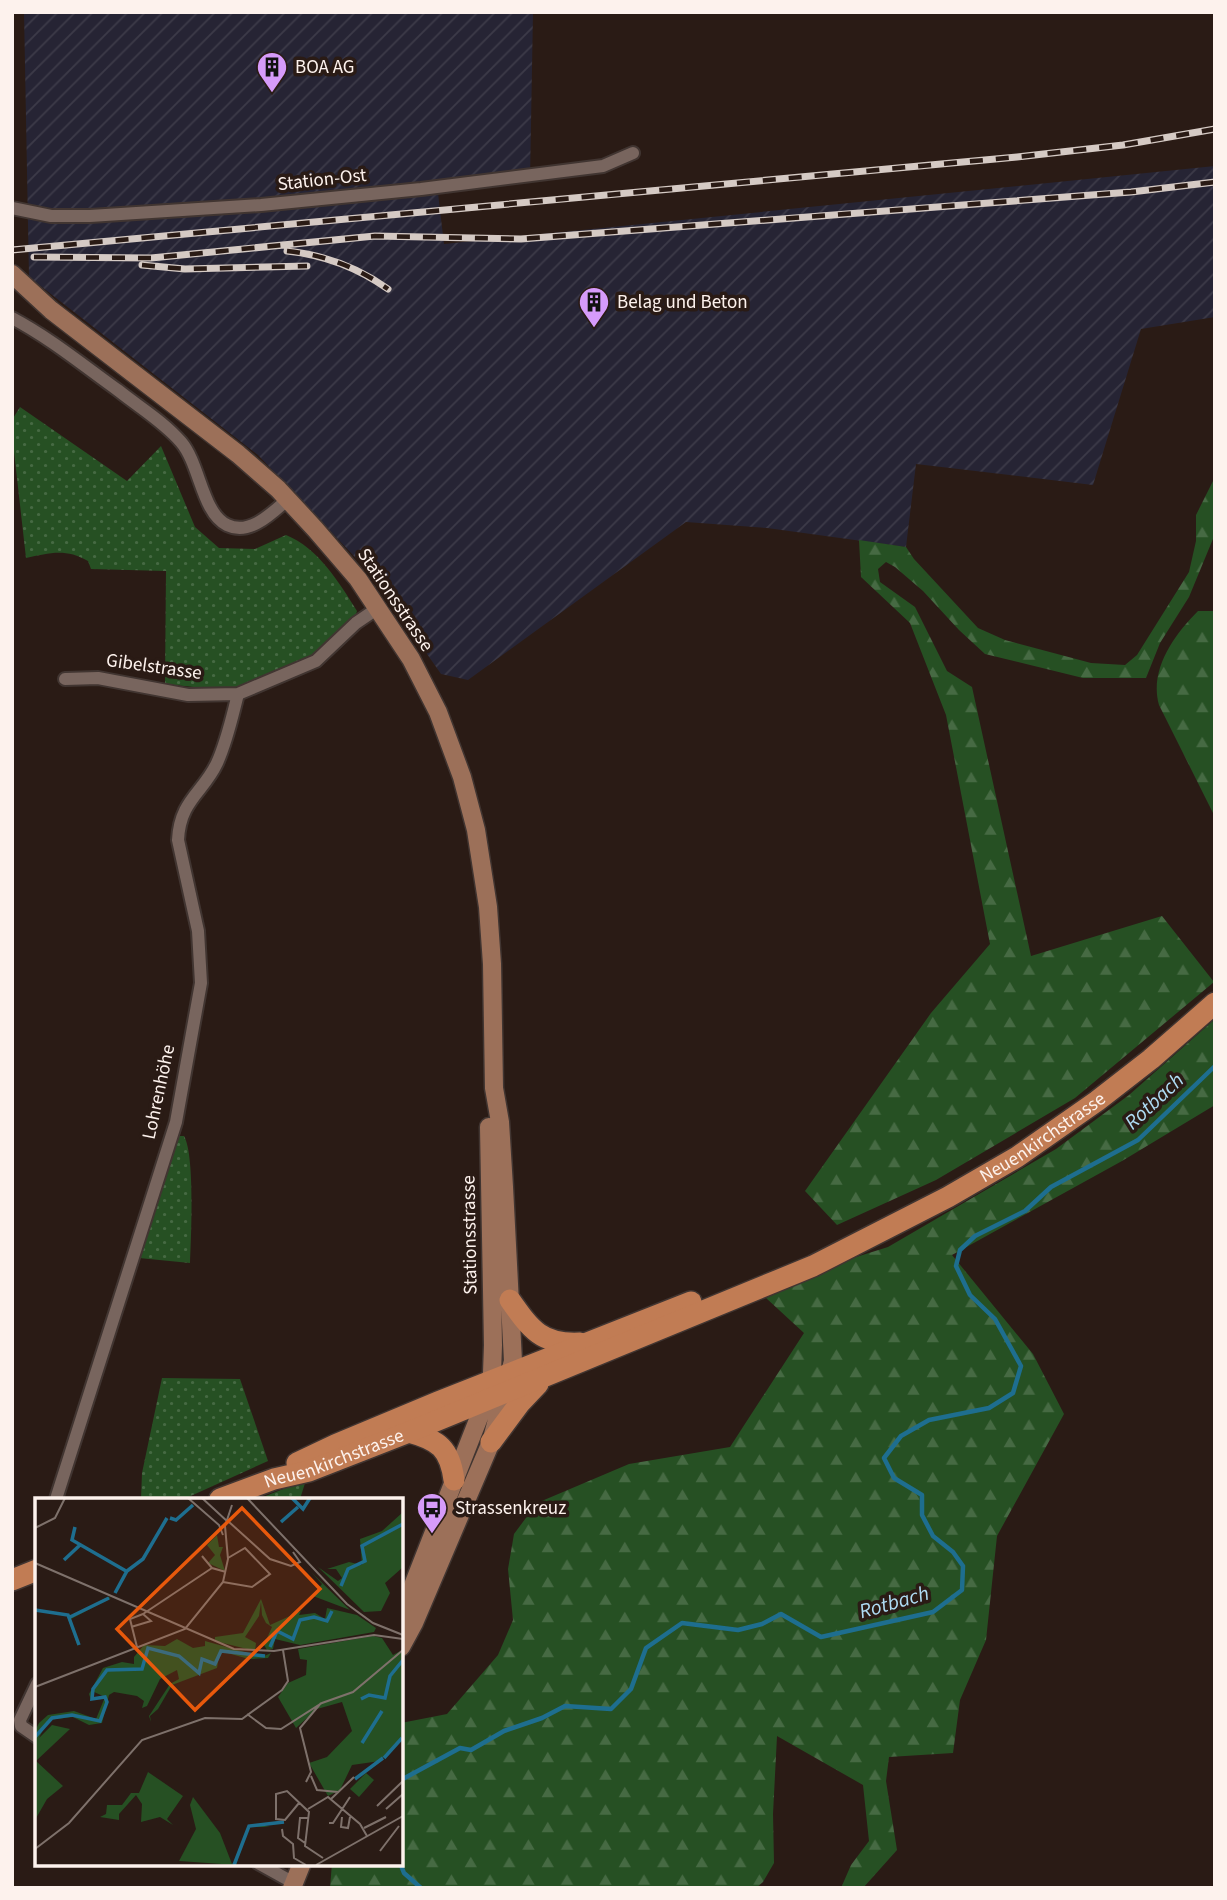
<svg xmlns="http://www.w3.org/2000/svg" width="1227" height="1900" font-family="'Source Sans 3',sans-serif">
<style>
.industrial{fill:url(#industrial-furrows)}
.grass{fill:url(#grass-dots)}
.forest{fill:url(#forest-firs)}
.lines{fill:none;stroke-linecap:round;stroke-linejoin:round}
.stream{stroke:#1e6e8f;stroke-width:4.5}
.minor-casing{stroke:#413531;stroke-width:16}
.secondary-casing{stroke:#413531;stroke-width:21}
.primary-casing{stroke:#413531;stroke-width:24}
.minor{stroke:#78655e;stroke-width:12}
.secondary{stroke:#9c7059;stroke-width:18}
.primary{stroke:#c17c54;stroke-width:21}
.rail-casing{stroke:#d5cac4;stroke-width:7}
.rail{stroke:#2a1b15;stroke-width:4.5;stroke-dasharray:13;stroke-linecap:butt}
.labels{text-anchor:middle;dominant-baseline:central;stroke-width:7;stroke-linejoin:round;paint-order:stroke}
.poi-label{font-size:19px;fill:#fdf2ed;stroke:#2a1b15;text-anchor:start}
.street-label{font-size:19px;fill:#fdf2ed;stroke:#2a1b15}
.water-label{font-size:21px;font-style:italic;fill:#afdcf4;stroke:#2a1b15}
.inset-river{fill:none;stroke:#1e6e8f;stroke-width:3.5}
.inset-road{fill:none;stroke:#7e716b;stroke-width:2}
.view{fill:#e8590c;fill-opacity:0.15;stroke:#e8590c;stroke-width:3.5}
.inset-edge{fill:none;stroke:#fdf2ed;stroke-width:3.5}
</style>
<defs>
<pattern id="industrial-furrows" width="10" height="10" patternUnits="userSpaceOnUse" patternTransform="scale(1.75)"><rect width="10" height="10" fill="#262434"/><path d="M-1 1l2-2M0 10L10 0M9 11l2-2" fill="none" stroke="#3c3a48"/></pattern>
<pattern id="grass-dots" width="8" height="8" patternUnits="userSpaceOnUse" patternTransform="scale(1.75)"><rect width="8" height="8" fill="#265023"/><path d="M2 2h.1M6 6h.1" fill="none" stroke="#466a43" stroke-width="1.8" stroke-linecap="round"/></pattern>
<pattern id="forest-firs" width="22" height="20" patternUnits="userSpaceOnUse" patternTransform="scale(1.75)"><rect width="22" height="20" fill="#265023"/><path d="M5 1l3.5 6h-7zM16 11l3.5 6h-7z" fill="#466a43"/></pattern>
</defs>
<rect width="100%" height="100%" fill="#2a1b15"/>
<path class="industrial" d="M24,12H533L530,180L438,193L444,244L1215,166V317L1141,329L1093,485L916,464L906,547L767,528L686,522L468,680L441,674L371,574L258,455L29,277Z"/>
<path class="grass" d="M20,407L127,481L161,446L195,527L219,548L255,549L286,535C318,548 339,582 357,611L355,617L320,655L253,684L235,688L213,689L165,684L166,571L91,569L88,561C66,548 49,553 26,558L12,434V420Z
M177,1136H184C195,1155 191,1237 190,1263L139,1258Z
M162,1378L240,1379L268,1461L184,1499H141L142,1473Z
M306,1480L300,1499H258Z"/>
<path class="forest" d="M1215,477V534L1189,597L1160,643L1146,678H1083L985,654L959,630L923,591L895,567L886,562L878,569L880,582L915,607L947,671L972,687L1031,956L1162,916L1214,982L1075,1098L936,1180L837,1225L805,1191L931,1013L990,944L946,715L910,623L861,577L859,540L906,547L914,559L978,628L1005,640L1091,663L1125,665L1137,655L1189,572L1196,541V515Z
M1198,611H1215V817L1159,705C1149,670 1174,635 1198,611Z
M1215,1019V1105L1122,1161L952,1255L1033,1354L1064,1414L997,1536L986,1640L960,1700L953,1753L889,1757L886,1781L897,1850L863,1888H841L851,1865L869,1841L863,1785L777,1736L773,1814L774,1863L763,1882L756,1888H330L332,1863H401V1723L447,1714L498,1655L513,1620L508,1569L514,1534L537,1503L629,1464L730,1447L804,1333L766,1298L853,1258L888,1247L1056,1149L1129,1095Z"/>
<g class="lines">
<path class="stream" d="M401,1780L460,1748L471,1750L504,1731L542,1718L565,1706L611,1709L631,1689L646,1648L682,1623L738,1630L762,1624L781,1614L821,1637L933,1612L962,1590L963,1566L953,1552L933,1536L922,1515V1495L894,1478L884,1458L901,1436L929,1420L989,1408L1013,1393L1021,1366L995,1319L970,1295L956,1266L960,1250L975,1236L1025,1211L1051,1187L1138,1140L1215,1066
M400,1863L404,1873L421,1888"/>
<g class="minor-casing">
<path id="minor" d="M12,208L51,216H90L261,205L421,189L603,166L633,153
M12,318C50,338 84,366 119,391C139,407 164,422 181,442C200,464 202,513 227,525C250,536 272,513 288,499
M65,679L98,678L188,695L238,694L316,661L356,623L378,608
M56,1499L176,1122L201,983L198,931L178,840C180,800 203,793 217,763C227,741 232,717 238,694
M37,1684L20,1720L21,1726L37,1737
M258,1863L294,1883"/>
</g>
<g class="secondary-casing">
<path id="secondary" d="M12,274L51,310L238,454L278,489L315,529L358,579L411,659L438,712L462,777L476,830L488,907L492,964L494,1088L500,1122L504,1187L513,1361L491,1442L414,1623L401,1647
M401,1616L485,1402L492,1373L493,1345L489,1127
M292,1888L302,1863"/>
</g>
<g class="primary-casing">
<g id="primary">
<path d="M510,1300C531,1330 542,1345 580,1343"/>
<path d="M409,1432C439,1440 450,1449 454,1480"/>
<path d="M491,1442L520,1403L538,1384"/>
<path d="M297,1463L335,1445L438,1402L691,1302"/>
<path id="s1" d="M220,1499L274,1479L309,1471L409,1432L813,1266L948,1197L1017,1157L1097,1101L1151,1059L1215,1003"/>
<path d="M12,1580L37,1570"/>
</g>
</g>
<use href="#minor" class="minor"/>
<use href="#secondary" class="secondary"/>
<use href="#primary" class="primary"/>
<g class="rail-casing">
<path id="rail" d="M12,250L1017,157L1123,145L1215,129
M287,251C325,255 357,267 388,289
M34,257L151,258L375,236L521,239L1131,192L1215,182
M142,265L185,269L307,266"/>
</g>
<use href="#rail" class="rail"/>
</g>
<defs>
<g id="building-pin" transform="scale(1.575)"><path d="M0 17L-7.5 6A9.5 9.5 0 1 1 7.5 6Z" fill="#d69bfa" stroke="#2a1b15"/><path d="M-4-6H4V6H1V3H-1V6H-4ZM-2.5-4.3h1.7v1.8h-1.7ZM.8-4.3h1.7v1.8H.8ZM-2.5-1h1.7V.8h-1.7ZM.8-1h1.7V.8H.8Z" fill="#111"/></g>
<g id="bus-pin" transform="scale(1.575)"><path d="M0 17L-7.5 6A9.5 9.5 0 1 1 7.5 6Z" fill="#d69bfa" stroke="#2a1b15"/><path d="M-5-6H5V4H4V6H2V4H-2V6H-4V4H-5ZM-3.5-4V0h7V-4ZM-3.5 1.2v1.5H-2V1.2ZM2 1.2v1.5H3.5V1.2Z" fill="#111"/></g>
</defs>
<g fill-rule="evenodd">
<use href="#building-pin" x="272" y="67"/>
<use href="#building-pin" x="594" y="302"/>
<use href="#bus-pin" x="432" y="1508"/>
</g>
<g class="labels">
<g class="poi-label">
<text x="295" y="67">BOA AG</text>
<text x="617" y="302">Belag und Beton</text>
<text x="455" y="1508">Strassenkreuz</text>
</g>
<g class="street-label">
<text transform="translate(322 180) rotate(-6)">Station-Ost</text>
<text transform="translate(395 600) rotate(56)">Stationsstrasse</text>
<text transform="translate(154 667) rotate(8)">Gibelstrasse</text>
<text transform="translate(159 1092) rotate(-78)">Lohrenhöhe</text>
<text stroke="none"><textPath href="#s1" startOffset="901">Neuenkirchstrasse</textPath></text>
<text transform="translate(470 1235) rotate(-91)">Stationsstrasse</text>
<text stroke="none"><textPath href="#s1" startOffset="121">Neuenkirchstrasse</textPath></text>
</g>
<g class="water-label">
<text transform="translate(1154 1101) rotate(-43)">Rotbach</text>
<text transform="translate(894 1602) rotate(-16)">Rotbach</text>
</g>
</g>
<g transform="translate(35 1498)">
<rect width="368" height="368" fill="#2a1b15"/>
<path d="M182,37L184,49H188L185,57L190,73L173,65L180,57L172,47ZM73,99L76,100L36,121L43,149L32,118L0,113L37,117Z" fill="#265023"/>
<path d="M367,15V70L350,85L355,95L346,113L329,114L283,69L303,83L307,80L301,71H292L314,64L327,67L325,41L347,33ZM276,74L315,112L278,98L287,86ZM226,101L235,127L266,113L264,117L280,115L290,121L292,110L322,117L341,130L339,134L265,147L240,141L238,151L232,152L229,147L237,129L231,125L227,117L226,104L224,118L210,139L221,145L220,153L180,143V139L208,135ZM338,138L347,140L358,157L367,152V239L345,263L317,267L305,292L293,298L274,265L292,259L317,233L307,204L282,211L261,230L243,199L253,185L271,177L272,162L265,161L263,151ZM142,141L158,150L170,148V143L227,159L236,155L233,160L214,161L185,153L182,170L137,187L123,211L115,218L116,224L114,218L116,215L135,186L144,181L142,172L125,181L112,208L107,210L109,203L102,198L79,194L74,197L67,225L54,227L38,219L13,222L4,240L17,227L35,231L1,263L28,288L12,301L0,322V233L4,225L13,217L39,213L61,221L70,199L57,193L56,202L54,196L68,170L87,164L99,166V159L109,147L130,148ZM113,274L148,298L132,321L138,327L125,319L106,324L107,306L101,297L84,316V322L65,319L71,316L72,307H87L96,295H104ZM158,299L185,335L197,366L203,361L213,328L224,327L235,329H214L201,367L144,363L161,331L155,307Z" fill="#265023"/>
<path d="M331,275L339,282L324,299L315,291Z" fill="#265023"/>
<path class="inset-river" d="M257,0L268,11L275,0M135,20L141,22L158,7M246,24L263,9M40,29L37,42L91,73M29,62L45,47M306,88L313,71L330,63L327,48L368,26M80,95L92,73L108,61L132,20M0,112L33,117L44,147M35,119L74,100M235,149L242,133L258,141L265,122L279,119L292,123L297,113M326,201L334,197L350,200L355,178L368,162M0,239L17,220L37,217L65,223L72,204L70,199L57,201L58,191L72,172L107,171L113,150L144,158L164,175L167,161L180,166L186,153L230,158M327,245L347,213M349,260L367,240M320,281L348,260M199,367L214,328L249,324"/>
<path class="inset-road" d="M153,0L184,27L188,37M167,0L193,24M212,0L312,106L338,125L368,137M194,24L235,61L256,68L265,64L258,54M0,30L20,20L30,0M167,58L177,70L191,74M0,65L199,151L239,153L339,137L368,141M188,84L217,89L235,76L210,50L193,60M108,116L177,70M96,129L116,123L108,116M102,149L95,121L108,116M0,189L150,131L188,84L193,61L190,28L197,7M212,216L231,230L246,231L287,205L318,194L368,152M276,278L282,292L303,294M271,284L276,274L265,230L286,205M296,301L319,279M264,305L250,322L241,321V296L252,293L274,314L270,348L288,360M342,308L368,283M273,311L293,299L325,326L332,338M351,311L368,296M307,319L306,329L313,330L315,319M294,325H298L315,299M329,330L351,319M247,331L248,338L258,346L259,360L271,367M270,345L263,340L265,320H273M0,351L34,325L107,242L170,220L207,221L247,192L253,183L248,152M345,353L364,328M281,367L368,318"/>
<path class="view" d="M207,10L285,91L160,212L82,131Z"/>
<rect width="368" height="368" class="inset-edge"/>
</g>
<rect width="1227" height="1900" fill="none" stroke="#fdf2ed" stroke-width="28"/>
</svg>
